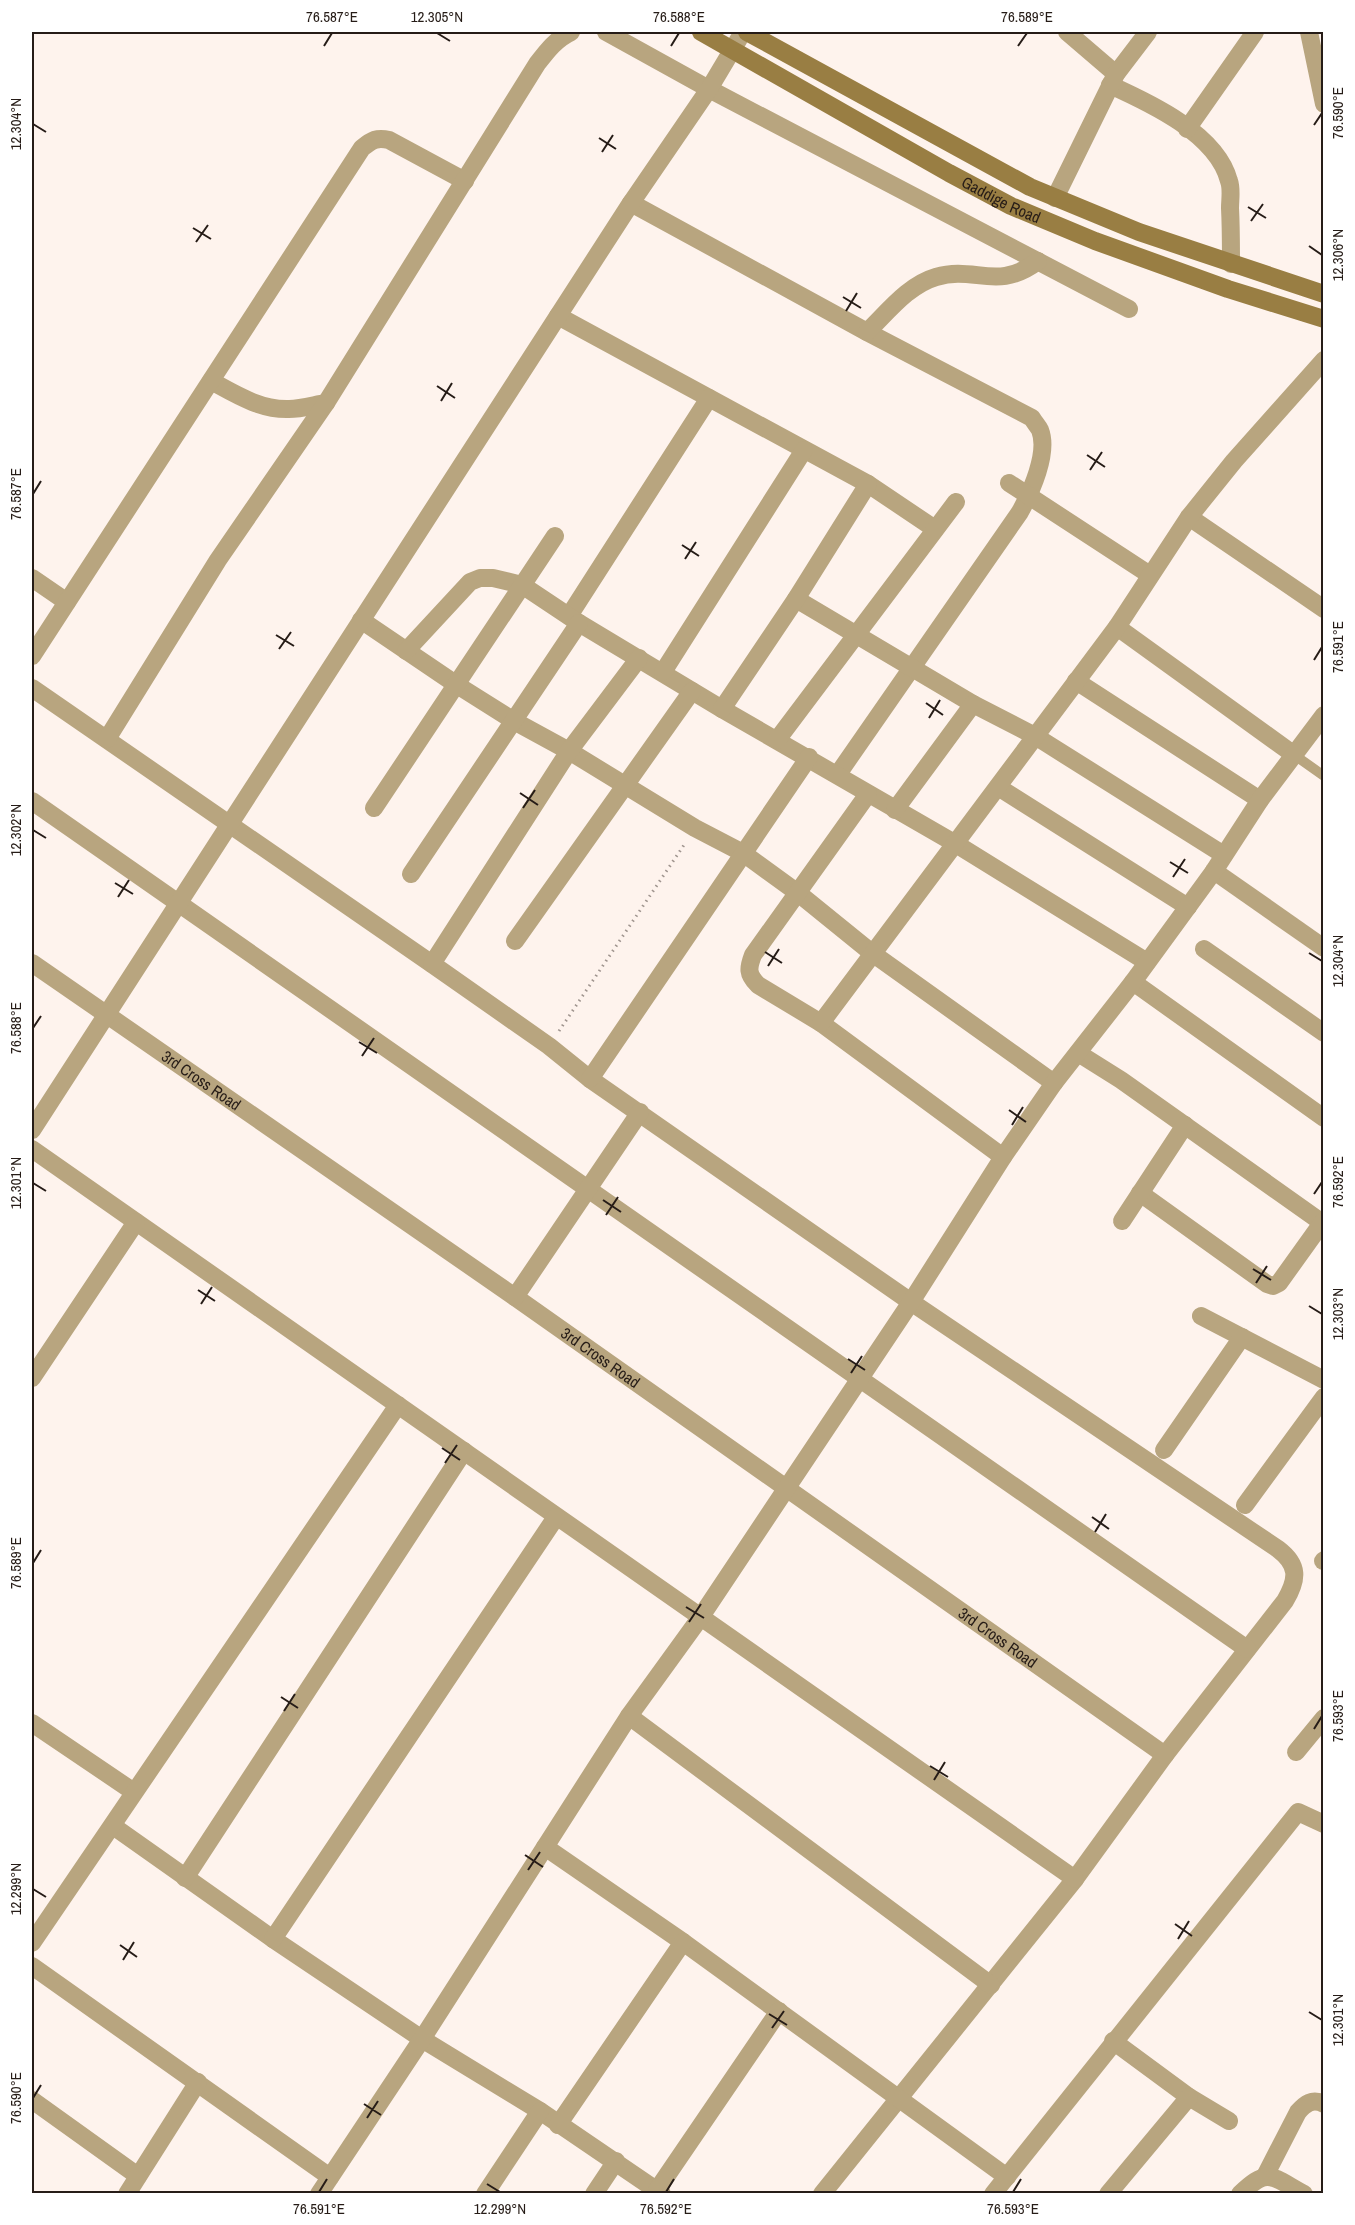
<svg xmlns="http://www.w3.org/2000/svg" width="1355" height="2225" font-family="'Archivo Narrow',sans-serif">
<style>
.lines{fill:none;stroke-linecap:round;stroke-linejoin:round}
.path{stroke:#9f948e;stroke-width:3;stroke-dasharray:1.5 4.5;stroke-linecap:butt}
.lane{stroke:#b8a57f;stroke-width:10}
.street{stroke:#b8a57f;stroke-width:18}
.secondary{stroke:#997e43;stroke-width:18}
.ticks{fill:none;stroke:#261c17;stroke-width:2}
.labels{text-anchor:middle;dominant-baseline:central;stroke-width:4.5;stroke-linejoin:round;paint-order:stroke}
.street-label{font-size:16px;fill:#261c17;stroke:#fff}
.neatline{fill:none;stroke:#261c17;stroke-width:2}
.ticks-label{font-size:15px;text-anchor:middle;fill:#261c17}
</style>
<rect width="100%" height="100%" fill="#fef3ed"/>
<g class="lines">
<path class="path" d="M559,1031L686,842"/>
<path class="lane" d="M1293,754L1324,776"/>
<g class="street">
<path d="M606,32L709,89L1129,309"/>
<path d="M1067,32L1116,74"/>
<path d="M1309,32L1324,104"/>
<path d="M1110,85C1150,103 1217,134 1229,181C1232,189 1230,200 1230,208C1231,227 1231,246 1231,264"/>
<path d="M1187,129L1255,32"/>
<path d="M1055,198L1116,74L1148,32"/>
<path d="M631,203L867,332L1032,418C1034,422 1038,426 1040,430C1049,453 1031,492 1020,512L838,774"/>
<path d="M558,316L868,484L935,529"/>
<path d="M867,332C887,313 908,285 936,277C975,265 997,292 1038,261"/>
<path d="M211,381C235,394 260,410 289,409C301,409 314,405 326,403"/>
<path d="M1009,483L1150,575"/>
<path d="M1189,517L1324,609"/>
<path d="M32,578L67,602"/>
<path d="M796,599L973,704L1035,736L1224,855"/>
<path d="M569,616L709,398"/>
<path d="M361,620L457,685L514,721L569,751L695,828L743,853L798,893L872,953L1054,1083"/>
<path d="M1117,627L1293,754"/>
<path d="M406,651L470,582L480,578H493L522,585L579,623L722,709L956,844L1147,962"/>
<path d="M32,656L362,148C372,140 377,137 389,140L465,181"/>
<path d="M663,672L804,450"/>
<path d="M1076,681L1260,800"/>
<path d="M32,688L432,964L549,1046L590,1079L911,1302L1278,1549C1299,1565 1298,1579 1285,1601L1165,1755L1075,1879L822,2194"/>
<path d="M722,709L796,599L868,484"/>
<path d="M107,739L218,560L326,403L537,64C547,51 556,39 571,32"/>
<path d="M777,740L956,502"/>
<path d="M998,787L1188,907"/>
<path d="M868,794L753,955C748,968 747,974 758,985L821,1023L1003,1157"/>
<path d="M32,801L1247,1649"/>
<path d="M374,808L555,536"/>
<path d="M895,810L973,704"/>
<path d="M1214,871L1324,948"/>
<path d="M411,874L579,623"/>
<path d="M515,941L692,691"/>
<path d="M1204,949L1324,1033"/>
<path id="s1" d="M32,963L515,1297L1165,1755"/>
<path d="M432,964L569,751L639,658"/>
<path d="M1133,982L1324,1118"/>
<path d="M821,1023L1117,627L1189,517L1234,461L1324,360"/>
<path d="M1078,1053L1121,1080L1324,1224"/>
<path d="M590,1079L809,757"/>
<path d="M32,1130L631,203L709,89L743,32"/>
<path d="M32,1149L1075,1879"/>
<path d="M1140,1193L1267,1284L1273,1286L1279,1283L1322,1223"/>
<path d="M1122,1221L1185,1125"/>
<path d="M515,1297L640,1112"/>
<path d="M1201,1316L1324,1380"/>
<path d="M32,1378L136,1222"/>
<path d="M1164,1450L1242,1337"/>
<path d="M1245,1505L1324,1397"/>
<path d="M1323,1561L1324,1560"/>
<path d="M629,1716L991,1985"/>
<path d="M32,1723L134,1792"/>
<path d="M1296,1752L1324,1718"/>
<path d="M113,1826L273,1939L422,2039L540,2111L662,2194"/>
<path d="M545,1847L683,1942L1007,2177"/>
<path d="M185,1878L464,1451"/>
<path d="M273,1939L556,1517"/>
<path d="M32,1943L398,1405"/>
<path d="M32,1966L330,2177"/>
<path d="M1113,2041L1189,2097L1229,2121"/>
<path d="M32,2100L138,2176"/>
<path d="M558,2125L683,1942"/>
<path d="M1265,2176L1298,2112C1305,2104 1312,2098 1324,2104"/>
<path d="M657,2190L779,2011"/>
<path d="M127,2194L198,2082"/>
<path d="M319,2194L422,2039L629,1716L700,1618L786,1489L911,1302L1003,1157L1054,1083L1133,982L1214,871L1260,800L1324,715"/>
<path d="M485,2194L540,2111"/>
<path d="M594,2194L616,2161"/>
<path d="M993,2194L1298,1812L1324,1824"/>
<path d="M1108,2194L1189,2097"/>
<path d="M1240,2194C1269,2166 1272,2177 1304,2194"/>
</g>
<g class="secondary">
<path id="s2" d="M701,32L949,173L1011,206L1095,241L1228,289L1324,319"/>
<path d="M747,32L1030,187L1139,232L1324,294"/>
</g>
</g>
<path class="ticks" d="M437,33L450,41M324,46L332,33M671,46L679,33M1018,46L1027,33M33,124L46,132M1314,125L1322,113M599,138L616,149M602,152L613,135M1248,207L1266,218M1251,221L1263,204M193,228L211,239M196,242L208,225M1309,246L1322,255M843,297L861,308M846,311L857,293M437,386L455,398M441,401L452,383M1087,455L1105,467M1090,470L1102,452M33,494L41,481M682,545L699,556M685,559L696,542M276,635L294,646M279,649L291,632M1314,660L1322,647M926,703L943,715M929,718L940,700M520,793L538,805M523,808L535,790M33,830L46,838M1170,862L1188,873M1173,877L1185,859M115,883L133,894M118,897L129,880M765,952L782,963M1309,953L1322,961M768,966L779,949M33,1028L41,1016M359,1042L377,1053M362,1056L374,1038M1009,1110L1026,1122M1012,1125L1023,1107M33,1183L46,1191M1314,1194L1322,1182M603,1200L621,1212M606,1215L618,1197M1253,1269L1271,1280M1256,1283L1267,1266M198,1290L215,1301M201,1304L212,1287M1309,1306L1322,1314M848,1359L865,1370M851,1373L862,1356M442,1448L460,1460M445,1463L457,1445M1092,1517L1109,1529M1095,1532L1106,1514M33,1563L41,1550M686,1607L704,1618M689,1622L701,1604M281,1697L298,1708M284,1711L295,1694M1314,1729L1322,1716M930,1766L948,1777M934,1780L945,1762M525,1855L543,1867M528,1870L540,1852M33,1889L46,1897M1175,1924L1192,1936M1178,1939L1189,1921M120,1945L137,1957M123,1960L134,1942M1309,2012L1322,2020M769,2014L787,2025M772,2028L784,2011M33,2098L41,2085M364,2104L381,2115M367,2118L378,2101M487,2184L500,2192M319,2192L327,2179M666,2192L674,2179M1013,2192L1021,2179"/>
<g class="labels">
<g class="street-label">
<text stroke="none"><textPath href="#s2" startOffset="344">Gaddige Road</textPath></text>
<text stroke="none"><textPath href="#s1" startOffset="206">3rd Cross Road</textPath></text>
<text stroke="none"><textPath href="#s1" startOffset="692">3rd Cross Road</textPath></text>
<text stroke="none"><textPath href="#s1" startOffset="1178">3rd Cross Road</textPath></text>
</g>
</g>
<rect width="1355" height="2225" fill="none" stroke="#ffffff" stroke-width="66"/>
<rect x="33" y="33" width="1289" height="2159" class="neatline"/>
<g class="ticks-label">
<text x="332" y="22">76.587°E</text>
<text x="437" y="22">12.305°N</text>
<text x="679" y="22">76.588°E</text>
<text x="1027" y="22">76.589°E</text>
<text transform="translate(1338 113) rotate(-90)" y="5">76.590°E</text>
<text transform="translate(16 124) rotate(-90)" y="5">12.304°N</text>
<text transform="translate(1338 255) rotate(-90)" y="5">12.306°N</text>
<text transform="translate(16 494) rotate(-90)" y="5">76.587°E</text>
<text transform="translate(1338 647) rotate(-90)" y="5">76.591°E</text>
<text transform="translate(16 830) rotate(-90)" y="5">12.302°N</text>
<text transform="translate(1338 961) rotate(-90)" y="5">12.304°N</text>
<text transform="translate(16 1028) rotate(-90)" y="5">76.588°E</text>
<text transform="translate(1338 1182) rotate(-90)" y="5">76.592°E</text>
<text transform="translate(16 1183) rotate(-90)" y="5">12.301°N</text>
<text transform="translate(1338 1314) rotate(-90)" y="5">12.303°N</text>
<text transform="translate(16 1563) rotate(-90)" y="5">76.589°E</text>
<text transform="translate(1338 1716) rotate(-90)" y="5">76.593°E</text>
<text transform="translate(16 1889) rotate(-90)" y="5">12.299°N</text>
<text transform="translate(1338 2020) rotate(-90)" y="5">12.301°N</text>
<text transform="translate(16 2098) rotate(-90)" y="5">76.590°E</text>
<text x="319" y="2214">76.591°E</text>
<text x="500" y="2214">12.299°N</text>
<text x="666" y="2214">76.592°E</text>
<text x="1013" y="2214">76.593°E</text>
</g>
</svg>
